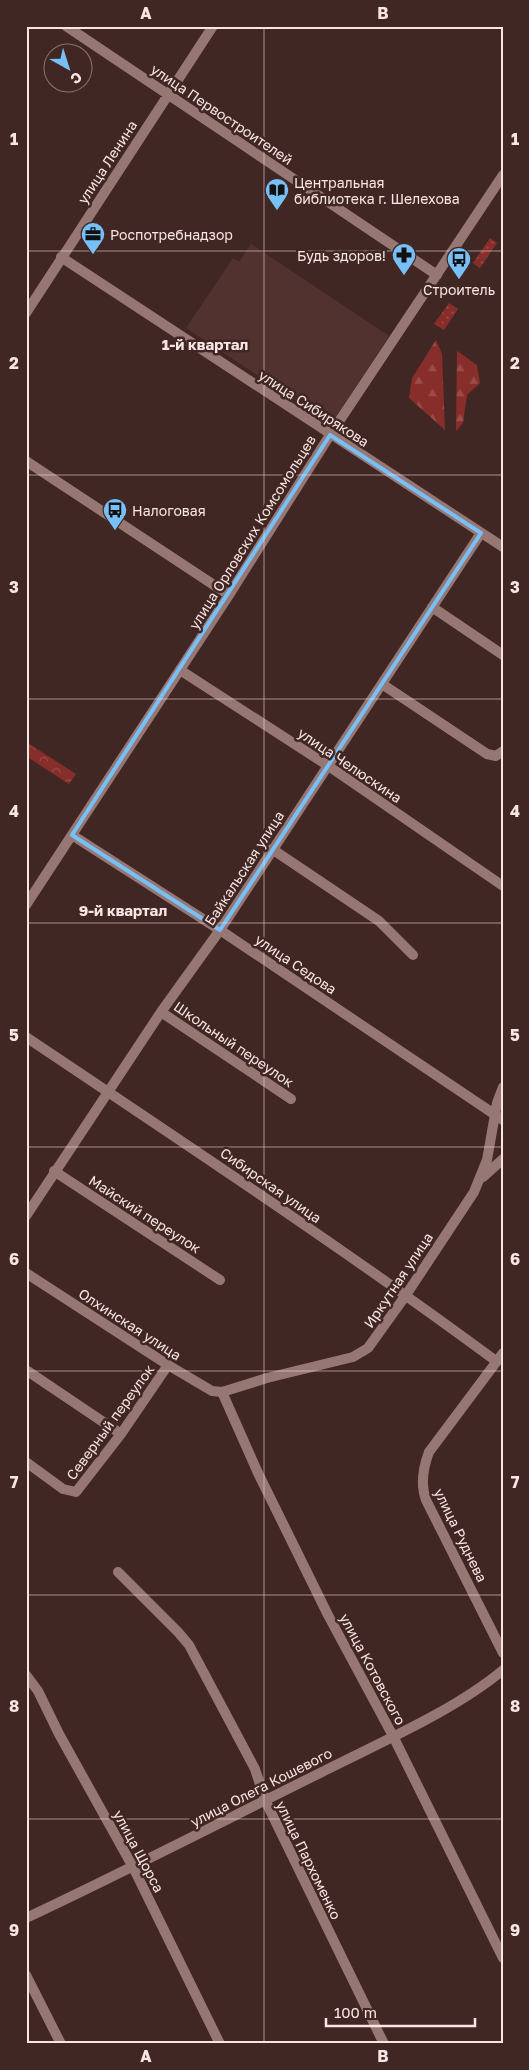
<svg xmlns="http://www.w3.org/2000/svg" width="529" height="2070" font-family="'Golos Text',sans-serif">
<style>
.built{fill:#52322f}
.grass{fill:url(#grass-dots)}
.forest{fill:url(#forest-firs)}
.park{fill:url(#park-crowns)}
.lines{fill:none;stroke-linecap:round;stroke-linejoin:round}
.minor{stroke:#977773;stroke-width:10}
.marked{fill:none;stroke:#77bff7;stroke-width:4;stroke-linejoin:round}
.grid{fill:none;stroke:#f8e6e4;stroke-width:1;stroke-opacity:0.55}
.labels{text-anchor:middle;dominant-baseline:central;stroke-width:5;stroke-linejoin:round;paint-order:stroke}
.street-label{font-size:14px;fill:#f8e6e4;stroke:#412724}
.poi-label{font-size:14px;fill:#f8e6e4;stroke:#412724;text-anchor:start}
.neighbourhood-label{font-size:15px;font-weight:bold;fill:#f8e6e4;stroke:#412724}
.neatline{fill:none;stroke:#f8e6e4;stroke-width:2}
.grid-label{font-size:16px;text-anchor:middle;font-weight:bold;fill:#f8e6e4}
</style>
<defs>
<pattern id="grass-dots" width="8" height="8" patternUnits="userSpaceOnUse" patternTransform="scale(1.25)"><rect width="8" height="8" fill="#882e2a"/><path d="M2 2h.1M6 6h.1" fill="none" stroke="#9a4c49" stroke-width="1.8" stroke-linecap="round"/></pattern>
<pattern id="forest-firs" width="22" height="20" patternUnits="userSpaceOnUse" patternTransform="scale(1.25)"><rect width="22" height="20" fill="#882e2a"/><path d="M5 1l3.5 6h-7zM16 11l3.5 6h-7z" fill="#9a4c49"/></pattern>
<pattern id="park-crowns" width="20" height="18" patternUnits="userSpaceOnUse" patternTransform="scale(1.25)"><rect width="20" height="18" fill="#882e2a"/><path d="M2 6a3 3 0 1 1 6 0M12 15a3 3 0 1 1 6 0" fill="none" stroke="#9a4c49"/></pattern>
</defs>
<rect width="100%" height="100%" fill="#412724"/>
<path class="built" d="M251,244L389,336L331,424L186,328L233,258L239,262Z"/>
<path class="grass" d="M490,238L497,243L480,268L473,263Z
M449,303L458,309L444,330L434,324Z"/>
<path class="forest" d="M436,340L442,354L445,430L409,398L412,378Z
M457,351L477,365L480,383L467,395L463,423L456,431Z"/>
<path class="park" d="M26,742L76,774L69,784L26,756Z"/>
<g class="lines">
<path class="minor" d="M66,26L437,275
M61,257L503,547
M26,313L213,26
M26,461L229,595
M432,607L503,655
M180,670L327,765L503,886
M382,684L487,754L496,756L503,751
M72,835L220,930L503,1120
M272,849L379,921L413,955
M26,905L229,595L330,435L503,175
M161,1012L291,1099
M26,1037C184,1143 343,1248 496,1361
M54,1171L220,1280
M483,1177L503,1159
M26,1216L161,1012L220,930L481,533
M26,1273L168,1365L212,1391L222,1392L267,1378L353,1357L368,1348L406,1295L474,1192L487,1160L497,1103L503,1087
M503,1353L429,1452C423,1468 420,1484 426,1500L503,1653
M26,1370L121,1434
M222,1392L258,1473L328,1615L393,1736L503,1958
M26,1462L63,1489L76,1492L121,1434L168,1365
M118,1572L178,1632L189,1645L255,1769L265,1800L384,2044
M26,1675L38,1691L59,1734L133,1867L220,2044
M26,1918C126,1871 223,1821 322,1772C379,1743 454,1711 503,1670
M26,1975L61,2044"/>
</g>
<path class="marked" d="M330,435L481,533L220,930L72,835Z"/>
<path class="grid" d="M264,26V2044M26,251H503M26,475H503M26,699H503M26,923H503M26,1147H503M26,1371H503M26,1595H503M26,1819H503"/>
<defs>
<g id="library-pin" transform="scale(1.25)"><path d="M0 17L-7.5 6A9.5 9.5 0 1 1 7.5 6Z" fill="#77bff7" stroke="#412724"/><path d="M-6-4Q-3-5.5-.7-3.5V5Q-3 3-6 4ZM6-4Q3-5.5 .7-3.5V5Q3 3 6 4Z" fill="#111"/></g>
<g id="office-pin" transform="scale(1.25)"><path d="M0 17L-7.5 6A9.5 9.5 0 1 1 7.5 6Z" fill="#77bff7" stroke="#412724"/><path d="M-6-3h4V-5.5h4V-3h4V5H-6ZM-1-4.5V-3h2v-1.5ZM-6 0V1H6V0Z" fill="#111"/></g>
<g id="pharmacy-pin" transform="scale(1.25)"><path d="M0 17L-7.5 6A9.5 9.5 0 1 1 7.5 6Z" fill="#77bff7" stroke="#412724"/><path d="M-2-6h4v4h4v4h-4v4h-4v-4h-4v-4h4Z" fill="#111"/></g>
<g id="bus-pin" transform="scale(1.25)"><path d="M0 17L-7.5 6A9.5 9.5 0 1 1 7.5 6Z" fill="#77bff7" stroke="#412724"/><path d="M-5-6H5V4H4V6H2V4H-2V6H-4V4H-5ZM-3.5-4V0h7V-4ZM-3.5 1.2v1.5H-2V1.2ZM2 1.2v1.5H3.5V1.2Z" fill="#111"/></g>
</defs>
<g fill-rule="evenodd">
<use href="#library-pin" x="277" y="190"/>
<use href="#office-pin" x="93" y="234"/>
<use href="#pharmacy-pin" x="404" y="255"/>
<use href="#bus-pin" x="459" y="259"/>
<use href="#bus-pin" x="115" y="510"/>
</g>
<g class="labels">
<g class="street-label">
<text transform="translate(222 114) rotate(34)">улица Первостроителей</text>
<text transform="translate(107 162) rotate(-57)">улица Ленина</text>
<text transform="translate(314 408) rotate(33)">улица Сибирякова</text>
<text transform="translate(252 532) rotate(-58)">улица Орловских Комсомольцев</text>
<text transform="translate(350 765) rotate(34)">улица Челюскина</text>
<text transform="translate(244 868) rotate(-57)">Байкальская улица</text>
<text transform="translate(296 964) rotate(34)">улица Седова</text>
<text transform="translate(234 1044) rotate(34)">Школьный переулок</text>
<text transform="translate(271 1185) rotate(35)">Сибирская улица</text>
<text transform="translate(145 1214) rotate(33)">Майский переулок</text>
<text transform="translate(398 1280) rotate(-56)">Иркутная улица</text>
<text transform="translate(130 1324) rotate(33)">Олхинская улица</text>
<text transform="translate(110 1422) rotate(-54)">Северный переулок</text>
<text transform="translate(461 1535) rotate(64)">улица Руднева</text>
<text transform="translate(373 1669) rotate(62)">улица Котовского</text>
<text transform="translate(261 1787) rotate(-27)">улица Олега Кошевого</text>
<text transform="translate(139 1851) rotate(62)">улица Щорса</text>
<text transform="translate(309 1860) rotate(64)">улица Пархоменко</text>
</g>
<g class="poi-label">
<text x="294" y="182">Центральная<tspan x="294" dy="16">библиотека г. Шелехова</tspan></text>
<text x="110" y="234">Роспотребнадзор</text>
<text x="386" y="255" text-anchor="end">Будь здоров!</text>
<text x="459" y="289" text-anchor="middle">Строитель</text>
<text x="132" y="510">Налоговая</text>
</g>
<g class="neighbourhood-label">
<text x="205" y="344">1-й квартал</text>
<text x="123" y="910">9-й квартал</text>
</g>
</g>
<rect width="529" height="2070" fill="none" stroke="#412724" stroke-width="55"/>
<g transform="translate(68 68) rotate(141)"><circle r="24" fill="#412724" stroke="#8a7371"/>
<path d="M0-4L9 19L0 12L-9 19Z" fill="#77bff7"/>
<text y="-8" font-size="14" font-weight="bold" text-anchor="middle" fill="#f8e6e4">С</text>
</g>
<path d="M326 2018v8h149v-8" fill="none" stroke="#f8e6e4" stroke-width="2.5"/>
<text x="334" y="2018" font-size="15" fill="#f8e6e4" stroke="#412724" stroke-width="4" paint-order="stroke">100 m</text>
<rect x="28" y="28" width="474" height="2014" class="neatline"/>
<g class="grid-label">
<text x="146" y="19">A</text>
<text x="383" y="19">B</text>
<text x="14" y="145">1</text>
<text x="515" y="145">1</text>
<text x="14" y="369">2</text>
<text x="515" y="369">2</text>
<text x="14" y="593">3</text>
<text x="515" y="593">3</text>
<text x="14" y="817">4</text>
<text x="515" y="817">4</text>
<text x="14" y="1041">5</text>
<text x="515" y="1041">5</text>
<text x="14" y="1265">6</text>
<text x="515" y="1265">6</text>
<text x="14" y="1488">7</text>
<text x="515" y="1488">7</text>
<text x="14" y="1712">8</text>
<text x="515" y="1712">8</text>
<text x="14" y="1936">9</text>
<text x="515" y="1936">9</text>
<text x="146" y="2062">A</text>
<text x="383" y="2062">B</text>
</g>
</svg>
